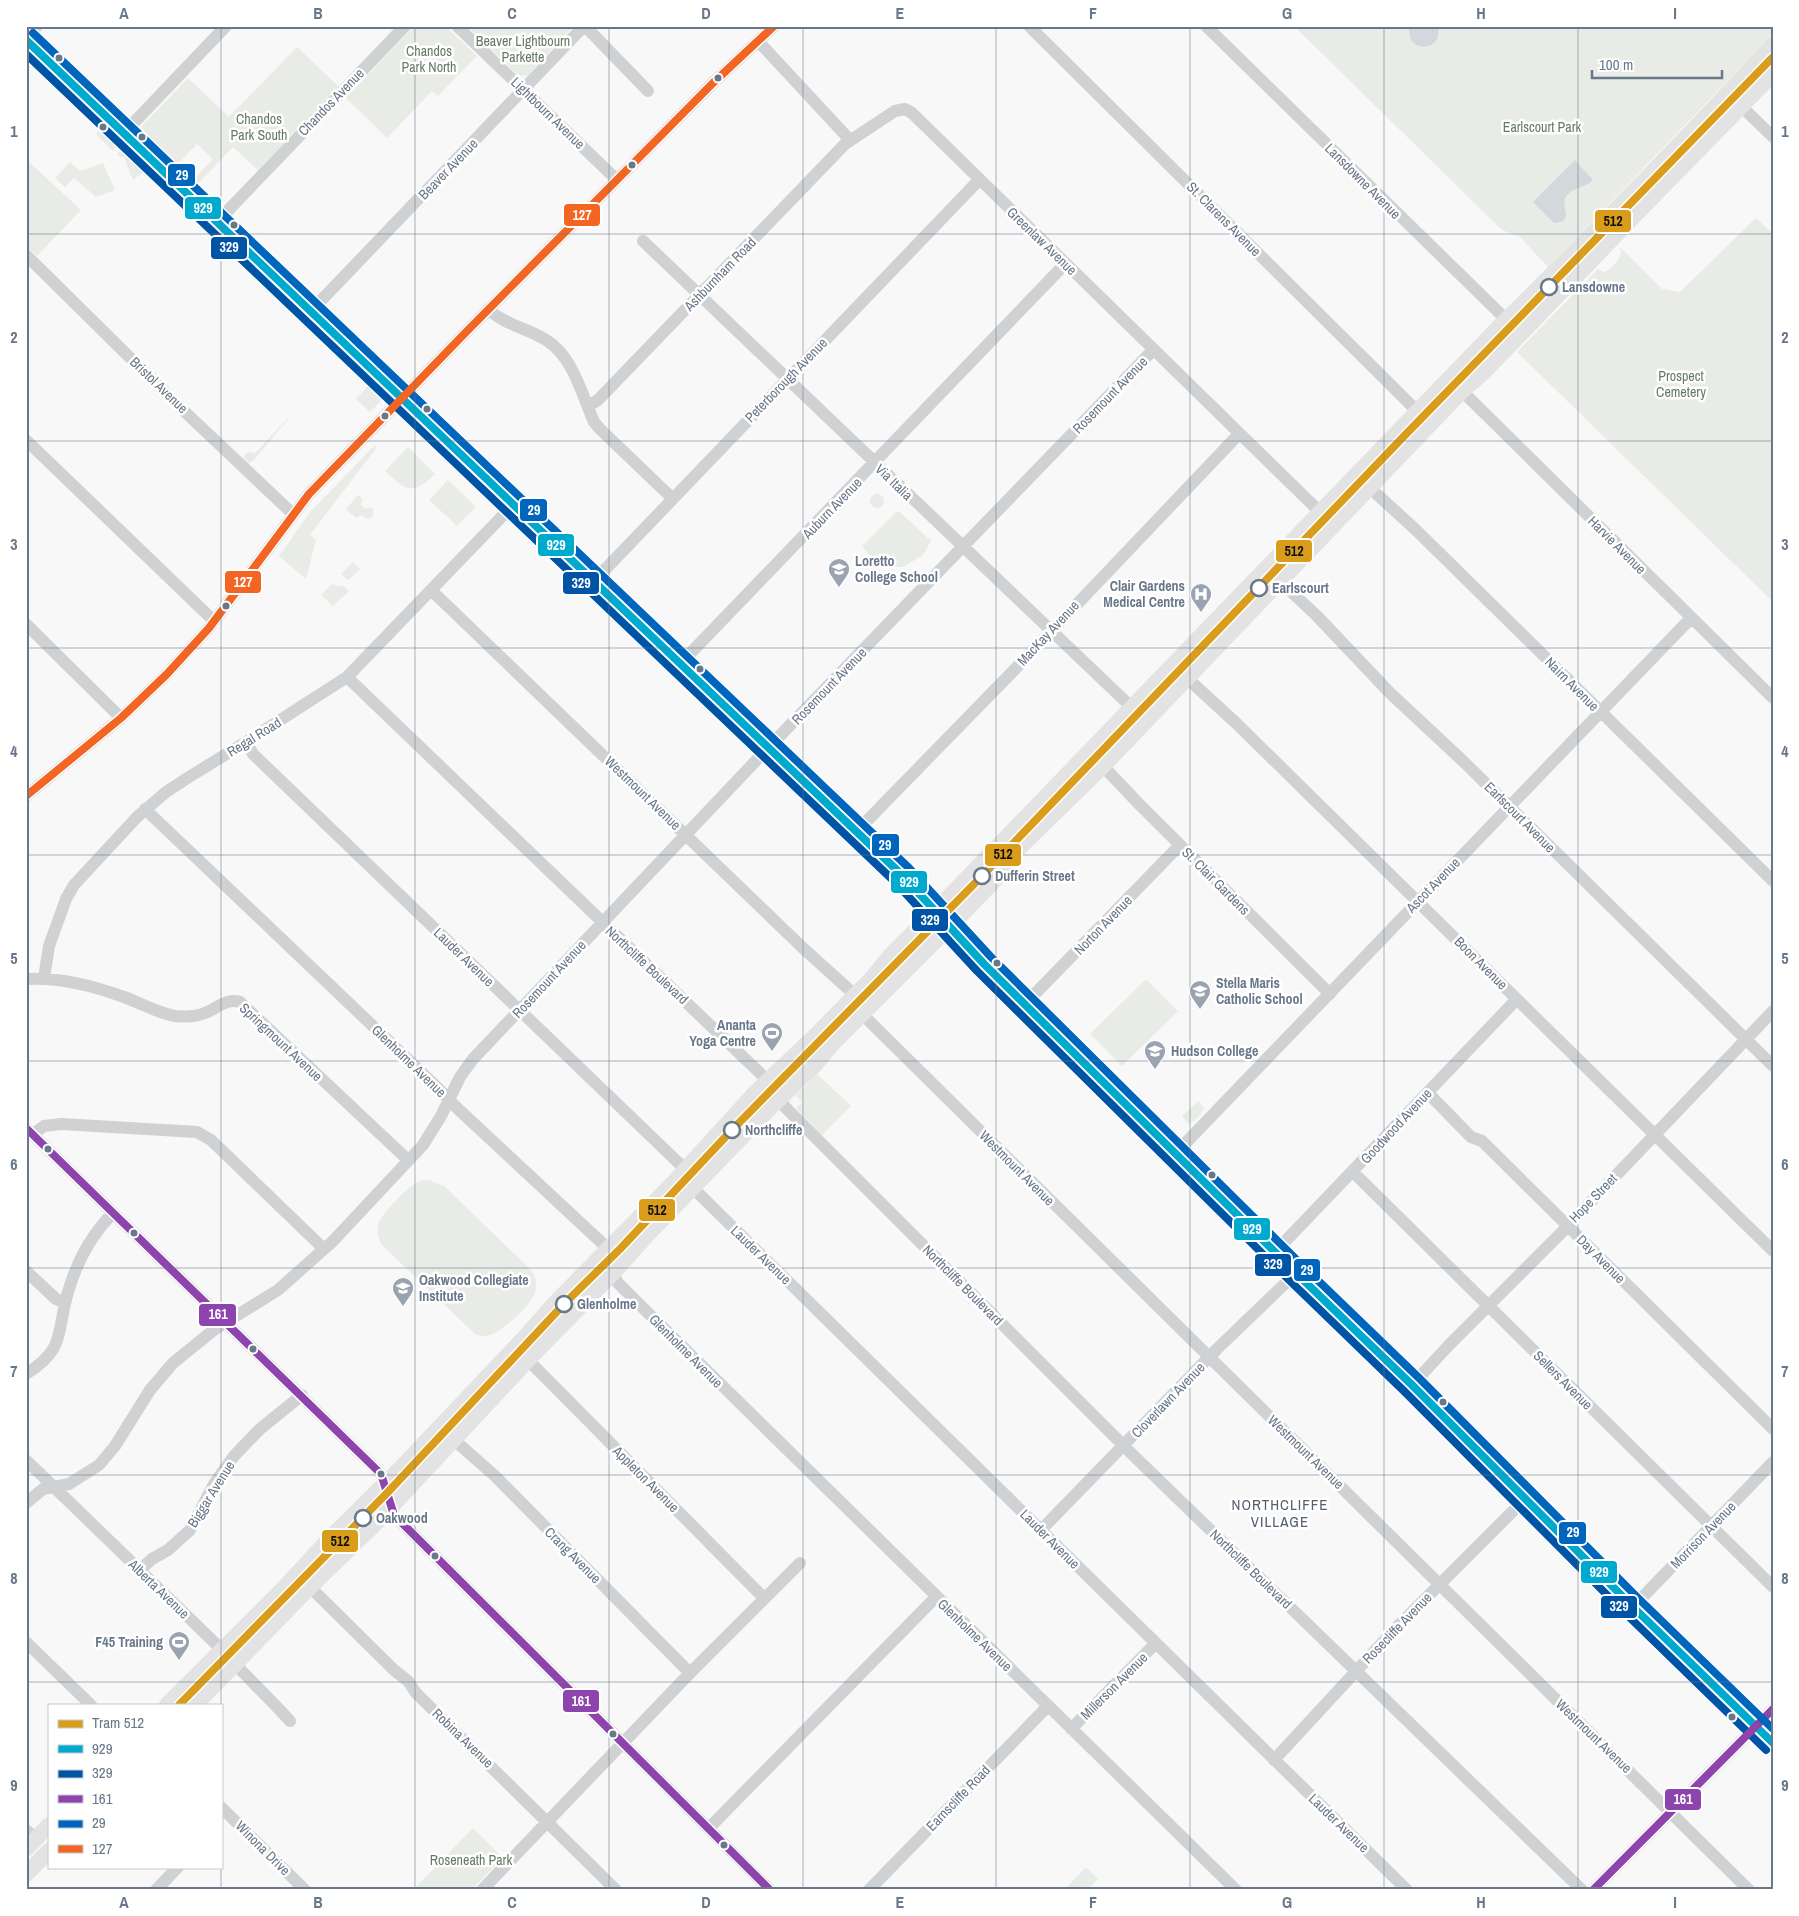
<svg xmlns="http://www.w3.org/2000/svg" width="1799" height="1916" font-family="'Archivo Narrow',sans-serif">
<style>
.green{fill:#e8ebe6}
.water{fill:#d2d8dc}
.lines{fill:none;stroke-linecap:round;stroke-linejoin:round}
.minor{stroke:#d0d1d3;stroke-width:12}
.major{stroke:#e3e3e4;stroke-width:16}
.bus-1-casing{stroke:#fff;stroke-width:11}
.bus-2-casing{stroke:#fff;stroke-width:11}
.bus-3-casing{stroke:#fff;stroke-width:11}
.bus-4-casing{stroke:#fff;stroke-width:11}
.bus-5-casing{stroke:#fff;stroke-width:11}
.bus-1{stroke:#00a9ce;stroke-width:8}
.bus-2{stroke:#0054a6;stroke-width:8}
.bus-3{stroke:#8e44ad;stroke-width:8}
.bus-4{stroke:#0065bd;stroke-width:8}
.bus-5{stroke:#f26522;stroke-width:8}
.tram-1-casing{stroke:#fff;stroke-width:11}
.tram-1{stroke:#da9d1b;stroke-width:8}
.grid{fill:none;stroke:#687789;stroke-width:1;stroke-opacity:0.55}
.bus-dot{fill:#687789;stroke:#fff;stroke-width:2}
.stop-dot{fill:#fff;stroke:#687789;stroke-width:2.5}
.labels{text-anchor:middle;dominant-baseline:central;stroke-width:5;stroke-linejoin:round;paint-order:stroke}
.park-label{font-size:14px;fill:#657a63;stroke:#fff}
.street-label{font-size:14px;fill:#687789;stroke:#fff}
.stop-label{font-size:14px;font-weight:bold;fill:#687789;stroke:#fff;text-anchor:start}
.poi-label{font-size:14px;font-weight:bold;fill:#687789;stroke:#fff;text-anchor:start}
.neighbourhood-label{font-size:15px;letter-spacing:1px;fill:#56616d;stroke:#fff}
.line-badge{stroke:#fff;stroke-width:2}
.badge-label{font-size:14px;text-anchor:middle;font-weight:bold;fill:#fff}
.pale-badge-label{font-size:14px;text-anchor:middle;font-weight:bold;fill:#111}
.neatline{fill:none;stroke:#687789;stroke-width:2}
.grid-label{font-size:16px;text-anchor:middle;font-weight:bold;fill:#687789}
</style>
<rect width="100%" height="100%" fill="#f8f8f8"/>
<path class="green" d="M414,26H445L477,56L438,96L432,91L387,138L346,98Z
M473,26H574L528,75L522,76L518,75L470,29Z
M1294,26H1773V34L1548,267L1520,237L1502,230Z
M297,47L338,86L258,170L233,147L195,187L184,176L190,172L196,177L213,159L197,144L175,167L141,134L142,126L188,78L229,117Z
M102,128L118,143L113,151L96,134Z
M123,148L146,170L133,180L124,157L121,158L117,154Z
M28,161L81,210L37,256L26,246V163Z
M70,162L80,171L103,163L115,190L96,197L74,178L65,187L55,178Z
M1756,218L1773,234V602L1517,352L1598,269L1604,272C1613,268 1624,257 1620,247L1662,289L1680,292Z
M369,385L381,396L380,402L370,412L356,399Z
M293,413L254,460L249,463L244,458L245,454L250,452L254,454Z
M375,445L377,447L310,535L316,540L306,579L279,556L311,511Z
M408,447L435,474C412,496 406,491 385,471Z
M448,480L476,507L457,526L429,500Z
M870 501a7 7 0 1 1 14 0a7 7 0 1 1-14 0Z
M358,495L363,499L361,505L366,509L371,507L374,510L372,517L368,519L361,515L356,518L346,509Z
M896,512H900L931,541L923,555L903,567H886L875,561L862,546Z
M353,562L360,569L348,580L341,574Z
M332,584L340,587L342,585L349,591L333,606L321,595Z
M1146,979L1178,1011L1122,1066L1090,1034Z
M817,1074L851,1106L822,1135L796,1108L802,1102L796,1096Z
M1198,1101L1204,1107C1203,1113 1195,1122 1188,1124L1182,1116Z
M429,1180L444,1186L532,1271C537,1279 538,1289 533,1297C527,1308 499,1335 486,1336C482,1337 479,1335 475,1334L382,1245C378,1238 376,1230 379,1222C383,1213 408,1186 418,1182C421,1180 425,1180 429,1180Z
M473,1828L503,1858L471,1890H413Z
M1086,1867L1098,1879L1087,1890H1064Z"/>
<path class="water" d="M1410,26H1438C1444,53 1404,54 1410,26Z
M1575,160L1593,180C1585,189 1571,186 1565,199C1561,207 1575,222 1554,223L1533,202Z"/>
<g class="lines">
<path class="minor" d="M457,26L617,180
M585,26L648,91
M1029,26L1418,412
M1206,26L1521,334
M26,37L37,26
M758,41L850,140
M1741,106L1773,137
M124,133L226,26
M217,222L405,26
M643,241L1146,721
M26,255L185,412L293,514
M488,309C505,325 527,328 546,340C573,356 582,395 594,422L600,429L672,498
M311,311L584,26
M1462,391L1773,698
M588,406L598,400L845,144L895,111L905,109L912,113L1321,513
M26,440L214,621
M1370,488L1416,530L1773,881
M1267,569L1317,616L1390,693L1464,762L1773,1066
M594,581L979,180
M431,590L804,949L855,995
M26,624L121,718
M680,664L1065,264
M347,677L763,1076L785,1107L1135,1457L1582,1890
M1187,678L1237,724L1773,1251
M246,742L253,754L686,1170
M1103,766L1139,804L1330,994
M26,796L121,718L167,674L209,628L309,494L469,329L713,83L774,26
M145,809L439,1089L456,1107L602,1243L607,1251L617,1282L638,1303L1236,1890
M857,831L1021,663L1239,434
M44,978L49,946L66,899L74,885L137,817L166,792L189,777L254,737L347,677L514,504
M26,979C59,977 94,986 124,997C141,1003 157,1013 175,1016C185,1017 195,1017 205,1013C218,1008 226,998 240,1002L408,1160
M1025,1004L1180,845
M862,1014L1749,1890
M1428,1093L1471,1137L1482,1141L1773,1429
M26,1128L381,1474C388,1487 388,1502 394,1515L770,1890
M33,1134L44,1126L61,1124L197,1132L211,1140L324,1249
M1176,1153L1691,618
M1353,1172L1773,1587
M693,1188L1407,1890
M1275,1252L1517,999
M26,1271L56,1299L65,1303
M528,1360L764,1598
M26,1374C67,1348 56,1332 68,1292C77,1261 90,1236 113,1213
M1412,1385L1449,1345L1562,1232L1773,1011
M453,1439L494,1475L690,1673
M26,1460L216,1644C240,1670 266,1695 290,1721
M26,1503L43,1489L69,1484L99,1465L115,1446L150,1390L173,1363L215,1329L278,1290L333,1241L423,1145L441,1116L460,1077L473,1059L768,748L1153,350
M1041,1530L1217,1349L1296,1273
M140,1570L152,1559L168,1550L190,1530L214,1484L234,1456L260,1429L302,1395
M310,1587L394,1670L408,1681L416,1693L616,1890
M1633,1607L1773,1462
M26,1642L91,1705
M1071,1729L1156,1643
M1274,1760L1395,1629L1524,1500
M221,1807L305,1890
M709,1828L936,1597
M26,1830L36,1839
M156,1890L178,1867
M482,1890L690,1673L800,1563
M869,1890L1048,1706
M1593,1890L1773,1709"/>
<path class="major" d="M26,40L902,875L984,964L1296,1273L1412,1385L1631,1605L1773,1743
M167,1705L285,1587L332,1536L398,1471L526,1336L554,1304L676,1180L756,1092L814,1037L872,978L890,956L945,901L1497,329C1591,236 1683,142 1773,45
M195,1705L311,1586L376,1523L528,1360L613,1273L649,1233L771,1107L815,1065L833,1043L960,916L995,880L1017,850L1103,766L1462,391L1482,374L1637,213L1773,74
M26,1849L49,1825
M26,1874L49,1851"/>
<g class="bus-1-casing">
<path id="bus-1" d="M26,40L902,875L984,964L1296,1273L1412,1385L1631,1605L1773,1743"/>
</g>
<g class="bus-2-casing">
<path id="bus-2" d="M26,54L895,882L977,971L1289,1280L1405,1392L1624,1612L1766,1750"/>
</g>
<g class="bus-3-casing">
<path id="bus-3" d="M26,1128L381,1474L394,1515L770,1890
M1593,1890L1773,1709"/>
</g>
<g class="bus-4-casing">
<path id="bus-4" d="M33,33L909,868L991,957L1303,1266L1419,1378L1638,1598L1773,1729"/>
</g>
<g class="bus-5-casing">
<path id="bus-5" d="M26,796L121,718L167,674L209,628L309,494L469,329L713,83L774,26"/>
</g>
<use href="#bus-1" class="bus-1"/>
<use href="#bus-2" class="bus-2"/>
<use href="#bus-3" class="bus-3"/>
<use href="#bus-4" class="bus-4"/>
<use href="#bus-5" class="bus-5"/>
<g class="tram-1-casing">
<path id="tram-1" d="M179,1705L388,1492L564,1304L620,1249L732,1130L982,876L1408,432L1773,57"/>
</g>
<use href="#tram-1" class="tram-1"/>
</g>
<path class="grid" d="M221,26V1890M415,26V1890M609,26V1890M803,26V1890M996,26V1890M1190,26V1890M1384,26V1890M1578,26V1890M26,234H1773M26,441H1773M26,648H1773M26,855H1773M26,1061H1773M26,1268H1773M26,1475H1773M26,1682H1773"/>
<defs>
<g id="school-pin" transform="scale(1.125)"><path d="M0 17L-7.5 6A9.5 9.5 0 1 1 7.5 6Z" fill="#9aa4b0" stroke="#fff"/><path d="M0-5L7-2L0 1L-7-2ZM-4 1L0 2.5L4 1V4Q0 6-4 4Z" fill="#fff"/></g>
<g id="hospital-pin" transform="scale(1.125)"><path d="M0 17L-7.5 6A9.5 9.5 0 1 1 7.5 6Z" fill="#9aa4b0" stroke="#fff"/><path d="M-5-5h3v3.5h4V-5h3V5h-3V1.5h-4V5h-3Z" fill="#fff"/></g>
<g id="stadium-pin" transform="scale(1.125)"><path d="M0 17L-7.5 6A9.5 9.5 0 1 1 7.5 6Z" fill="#9aa4b0" stroke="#fff"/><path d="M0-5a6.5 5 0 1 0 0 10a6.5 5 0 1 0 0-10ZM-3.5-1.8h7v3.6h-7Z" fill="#fff"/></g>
</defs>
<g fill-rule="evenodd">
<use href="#school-pin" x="839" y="569"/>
<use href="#hospital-pin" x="1201" y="594"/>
<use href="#school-pin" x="1200" y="991"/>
<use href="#stadium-pin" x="772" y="1033"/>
<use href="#school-pin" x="1155" y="1051"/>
<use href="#school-pin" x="403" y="1288"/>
<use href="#stadium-pin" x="179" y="1642"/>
</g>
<g class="bus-dot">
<circle cx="59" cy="58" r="4.5"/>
<circle cx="718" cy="78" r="4.5"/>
<circle cx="103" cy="127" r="4.5"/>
<circle cx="142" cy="137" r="4.5"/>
<circle cx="632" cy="165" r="4.5"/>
<circle cx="234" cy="225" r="4.5"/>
<circle cx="427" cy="409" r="4.5"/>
<circle cx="385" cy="416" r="4.5"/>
<circle cx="226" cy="606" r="4.5"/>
<circle cx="700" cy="669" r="4.5"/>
<circle cx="997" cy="963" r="4.5"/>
<circle cx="48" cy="1149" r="4.5"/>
<circle cx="1212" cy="1175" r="4.5"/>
<circle cx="134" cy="1233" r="4.5"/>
<circle cx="253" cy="1349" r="4.5"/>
<circle cx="1443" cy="1402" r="4.5"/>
<circle cx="381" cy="1474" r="4.5"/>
<circle cx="435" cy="1556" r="4.5"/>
<circle cx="1732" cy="1717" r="4.5"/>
<circle cx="613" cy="1734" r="4.5"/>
<circle cx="724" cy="1845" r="4.5"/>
</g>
<g class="stop-dot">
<circle cx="1549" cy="287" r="8"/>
<circle cx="1259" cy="588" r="8"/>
<circle cx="982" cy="876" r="8"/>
<circle cx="732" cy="1130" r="8"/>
<circle cx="564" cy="1304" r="8"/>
<circle cx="363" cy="1518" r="8"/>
</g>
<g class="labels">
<g class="park-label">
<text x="523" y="41">Beaver Lightbourn<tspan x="523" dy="16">Parkette</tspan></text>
<text x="429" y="51">Chandos<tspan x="429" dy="16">Park North</tspan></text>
<text x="259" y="119">Chandos<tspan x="259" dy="16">Park South</tspan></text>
<text x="1542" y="127">Earlscourt Park</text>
<text x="1681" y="376">Prospect<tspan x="1681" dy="16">Cemetery</tspan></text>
<text x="471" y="1860">Roseneath Park</text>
</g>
<g class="street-label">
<text transform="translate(331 102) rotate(-46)">Chandos Avenue</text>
<text transform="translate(548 113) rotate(44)">Lightbourn Avenue</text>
<text transform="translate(448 169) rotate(-46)">Beaver Avenue</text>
<text transform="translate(1363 181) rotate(45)">Lansdowne Avenue</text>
<text transform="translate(1224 219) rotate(45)">St. Clarens Avenue</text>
<text transform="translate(1042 241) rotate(44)">Greenlaw Avenue</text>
<text transform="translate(720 274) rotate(-46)">Ashburnham Road</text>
<text transform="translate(786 380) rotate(-46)">Peterborough Avenue</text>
<text transform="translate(159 385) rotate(44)">Bristol Avenue</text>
<text transform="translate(1110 395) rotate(-46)">Rosemount Avenue</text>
<text transform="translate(894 482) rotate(44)">Via Italia</text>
<text transform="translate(832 508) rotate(-46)">Auburn Avenue</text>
<text transform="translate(1617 545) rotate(45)">Harvie Avenue</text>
<text transform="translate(1048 633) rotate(-47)">MacKay Avenue</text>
<text transform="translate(1572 684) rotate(45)">Nairn Avenue</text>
<text transform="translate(829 686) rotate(-46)">Rosemount Avenue</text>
<text transform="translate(254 737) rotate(-32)">Regal Road</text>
<text transform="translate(643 793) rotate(44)">Westmount Avenue</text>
<text transform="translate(1520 817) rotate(45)">Earlscourt Avenue</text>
<text transform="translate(1216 881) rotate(45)">St. Clair Gardens</text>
<text transform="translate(1433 885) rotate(-46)">Ascot Avenue</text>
<text transform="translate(1103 925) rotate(-46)">Norton Avenue</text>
<text transform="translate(464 957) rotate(44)">Lauder Avenue</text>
<text transform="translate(1481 963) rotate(45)">Boon Avenue</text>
<text transform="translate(647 965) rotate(43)">Northcliffe Boulevard</text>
<text transform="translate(549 979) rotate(-47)">Rosemount Avenue</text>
<text transform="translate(281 1042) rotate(43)">Springmount Avenue</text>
<text transform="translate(409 1061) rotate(44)">Glenholme Avenue</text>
<text transform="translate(1396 1126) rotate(-47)">Goodwood Avenue</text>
<text transform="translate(1017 1168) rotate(45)">Westmount Avenue</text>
<text transform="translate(1593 1198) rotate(-46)">Hope Street</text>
<text transform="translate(761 1255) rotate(44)">Lauder Avenue</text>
<text transform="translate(1601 1259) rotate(45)">Day Avenue</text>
<text transform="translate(963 1285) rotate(45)">Northcliffe Boulevard</text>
<text transform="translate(686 1351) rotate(45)">Glenholme Avenue</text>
<text transform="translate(1563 1380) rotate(45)">Sellers Avenue</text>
<text transform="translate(1168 1400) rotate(-46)">Cloverlawn Avenue</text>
<text transform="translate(1306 1452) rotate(44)">Westmount Avenue</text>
<text transform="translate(646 1479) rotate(45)">Appleton Avenue</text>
<text transform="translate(211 1494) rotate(-58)">Biggar Avenue</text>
<text transform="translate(1703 1535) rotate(-46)">Morrison Avenue</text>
<text transform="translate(1050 1539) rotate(45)">Lauder Avenue</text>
<text transform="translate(573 1555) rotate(45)">Crang Avenue</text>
<text transform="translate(1251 1569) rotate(44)">Northcliffe Boulevard</text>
<text transform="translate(159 1589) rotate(44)">Alberta Avenue</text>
<text transform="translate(1397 1628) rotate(-46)">Rosecliffe Avenue</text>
<text transform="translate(975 1635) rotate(44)">Glenholme Avenue</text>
<text transform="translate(1114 1686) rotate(-45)">Millerson Avenue</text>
<text transform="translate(1594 1736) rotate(44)">Westmount Avenue</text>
<text transform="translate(463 1738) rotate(44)">Robina Avenue</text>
<text transform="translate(958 1798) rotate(-46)">Earnscliffe Road</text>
<text transform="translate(1339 1823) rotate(44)">Lauder Avenue</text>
<text transform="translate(263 1848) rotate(45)">Winona Drive</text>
</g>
<g class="stop-label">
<text x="1562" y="287">Lansdowne</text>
<text x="1272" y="588">Earlscourt</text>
<text x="995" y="876">Dufferin Street</text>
<text x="745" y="1130">Northcliffe</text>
<text x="577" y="1304">Glenholme</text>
<text x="376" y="1518">Oakwood</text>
</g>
<g class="poi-label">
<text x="855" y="561">Loretto<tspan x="855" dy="16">College School</tspan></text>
<text x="1185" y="586" text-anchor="end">Clair Gardens<tspan x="1185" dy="16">Medical Centre</tspan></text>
<text x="1216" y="983">Stella Maris<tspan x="1216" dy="16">Catholic School</tspan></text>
<text x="756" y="1025" text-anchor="end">Ananta<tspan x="756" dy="16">Yoga Centre</tspan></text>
<text x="1171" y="1051">Hudson College</text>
<text x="419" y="1280">Oakwood Collegiate<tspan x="419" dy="16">Institute</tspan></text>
<text x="163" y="1642" text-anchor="end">F45 Training</text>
</g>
<g class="neighbourhood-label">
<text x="1280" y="1504">NORTHCLIFFE<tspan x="1280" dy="17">VILLAGE</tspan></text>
</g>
</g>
<g class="line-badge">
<rect x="167" y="163" width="29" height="24" rx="5" fill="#0065bd"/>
<rect x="184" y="196" width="38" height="24" rx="5" fill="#00a9ce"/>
<rect x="563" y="203" width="38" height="24" rx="5" fill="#f26522"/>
<rect x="1594" y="209" width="38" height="24" rx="5" fill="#da9d1b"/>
<rect x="210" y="236" width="38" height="24" rx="5" fill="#0054a6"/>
<rect x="519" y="498" width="29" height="24" rx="5" fill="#0065bd"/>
<rect x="537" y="533" width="38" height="24" rx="5" fill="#00a9ce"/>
<rect x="1275" y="539" width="38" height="24" rx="5" fill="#da9d1b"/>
<rect x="224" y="570" width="38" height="24" rx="5" fill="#f26522"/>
<rect x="562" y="571" width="38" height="24" rx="5" fill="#0054a6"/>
<rect x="871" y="833" width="29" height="24" rx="5" fill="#0065bd"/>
<rect x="984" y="843" width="38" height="24" rx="5" fill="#da9d1b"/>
<rect x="890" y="870" width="38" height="24" rx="5" fill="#00a9ce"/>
<rect x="911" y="908" width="38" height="24" rx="5" fill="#0054a6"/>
<rect x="638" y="1198" width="38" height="24" rx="5" fill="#da9d1b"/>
<rect x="1233" y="1217" width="38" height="24" rx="5" fill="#00a9ce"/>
<rect x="1254" y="1253" width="38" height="24" rx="5" fill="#0054a6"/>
<rect x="1293" y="1258" width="28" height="24" rx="5" fill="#0065bd"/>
<rect x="198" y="1303" width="39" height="24" rx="5" fill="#8e44ad"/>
<rect x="1558" y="1521" width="29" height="24" rx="5" fill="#0065bd"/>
<rect x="321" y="1529" width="38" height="24" rx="5" fill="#da9d1b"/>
<rect x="1580" y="1560" width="38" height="24" rx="5" fill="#00a9ce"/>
<rect x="1600" y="1595" width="38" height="24" rx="5" fill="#0054a6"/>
<rect x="562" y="1689" width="38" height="24" rx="5" fill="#8e44ad"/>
<rect x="1664" y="1788" width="38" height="23" rx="5" fill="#8e44ad"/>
</g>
<g class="badge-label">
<text x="182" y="180">29</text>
<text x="203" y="213">929</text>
<text x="582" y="220">127</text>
<text x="229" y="252">329</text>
<text x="534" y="515">29</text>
<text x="556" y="550">929</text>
<text x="243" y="587">127</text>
<text x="581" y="588">329</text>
<text x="885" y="850">29</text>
<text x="909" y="887">929</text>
<text x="930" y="925">329</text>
<text x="1252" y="1234">929</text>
<text x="1273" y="1269">329</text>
<text x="1307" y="1275">29</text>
<text x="218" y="1319">161</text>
<text x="1573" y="1537">29</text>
<text x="1599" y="1577">929</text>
<text x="1619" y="1611">329</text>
<text x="581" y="1706">161</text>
<text x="1683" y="1804">161</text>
</g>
<g class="pale-badge-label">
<text x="1613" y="226">512</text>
<text x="1294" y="556">512</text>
<text x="1003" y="859">512</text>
<text x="657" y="1215">512</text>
<text x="340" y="1546">512</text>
</g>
<rect width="1799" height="1916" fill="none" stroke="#ffffff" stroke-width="55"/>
<rect x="48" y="1704" width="175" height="165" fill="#ffffff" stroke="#c3c9d0"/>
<rect x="58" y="1720" width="25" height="8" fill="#da9d1b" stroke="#c3c9d0"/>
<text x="92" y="1728" font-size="15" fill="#687789">Tram 512</text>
<rect x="58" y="1745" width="25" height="8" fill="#00a9ce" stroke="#c3c9d0"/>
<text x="92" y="1754" font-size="15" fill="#687789">929</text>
<rect x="58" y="1770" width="25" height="8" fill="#0054a6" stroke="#c3c9d0"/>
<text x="92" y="1778" font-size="15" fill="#687789">329</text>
<rect x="58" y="1795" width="25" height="8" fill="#8e44ad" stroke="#c3c9d0"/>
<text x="92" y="1804" font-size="15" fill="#687789">161</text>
<rect x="58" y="1820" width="25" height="8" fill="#0065bd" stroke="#c3c9d0"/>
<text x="92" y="1828" font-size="15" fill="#687789">29</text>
<rect x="58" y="1845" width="25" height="8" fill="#f26522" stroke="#c3c9d0"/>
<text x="92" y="1854" font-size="15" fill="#687789">127</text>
<path d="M1592 70v8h130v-8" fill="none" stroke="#687789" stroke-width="2.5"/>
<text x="1599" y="70" font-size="15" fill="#687789" stroke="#ffffff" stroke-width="4" paint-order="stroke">100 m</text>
<rect x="28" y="28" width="1744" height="1860" class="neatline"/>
<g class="grid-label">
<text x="124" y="19">A</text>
<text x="318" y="19">B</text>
<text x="512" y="19">C</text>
<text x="706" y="19">D</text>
<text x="900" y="19">E</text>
<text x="1093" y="19">F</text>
<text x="1287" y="19">G</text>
<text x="1481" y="19">H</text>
<text x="1675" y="19">I</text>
<text x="14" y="137">1</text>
<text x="1785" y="137">1</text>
<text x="14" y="343">2</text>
<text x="1785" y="343">2</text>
<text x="14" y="550">3</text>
<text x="1785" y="550">3</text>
<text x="14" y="757">4</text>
<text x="1785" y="757">4</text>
<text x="14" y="964">5</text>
<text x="1785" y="964">5</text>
<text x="14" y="1170">6</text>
<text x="1785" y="1170">6</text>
<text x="14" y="1377">7</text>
<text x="1785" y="1377">7</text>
<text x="14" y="1584">8</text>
<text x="1785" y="1584">8</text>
<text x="14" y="1791">9</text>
<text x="1785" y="1791">9</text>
<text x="124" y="1908">A</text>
<text x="318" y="1908">B</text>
<text x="512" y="1908">C</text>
<text x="706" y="1908">D</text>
<text x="900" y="1908">E</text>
<text x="1093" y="1908">F</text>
<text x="1287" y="1908">G</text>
<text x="1481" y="1908">H</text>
<text x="1675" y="1908">I</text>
</g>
</svg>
